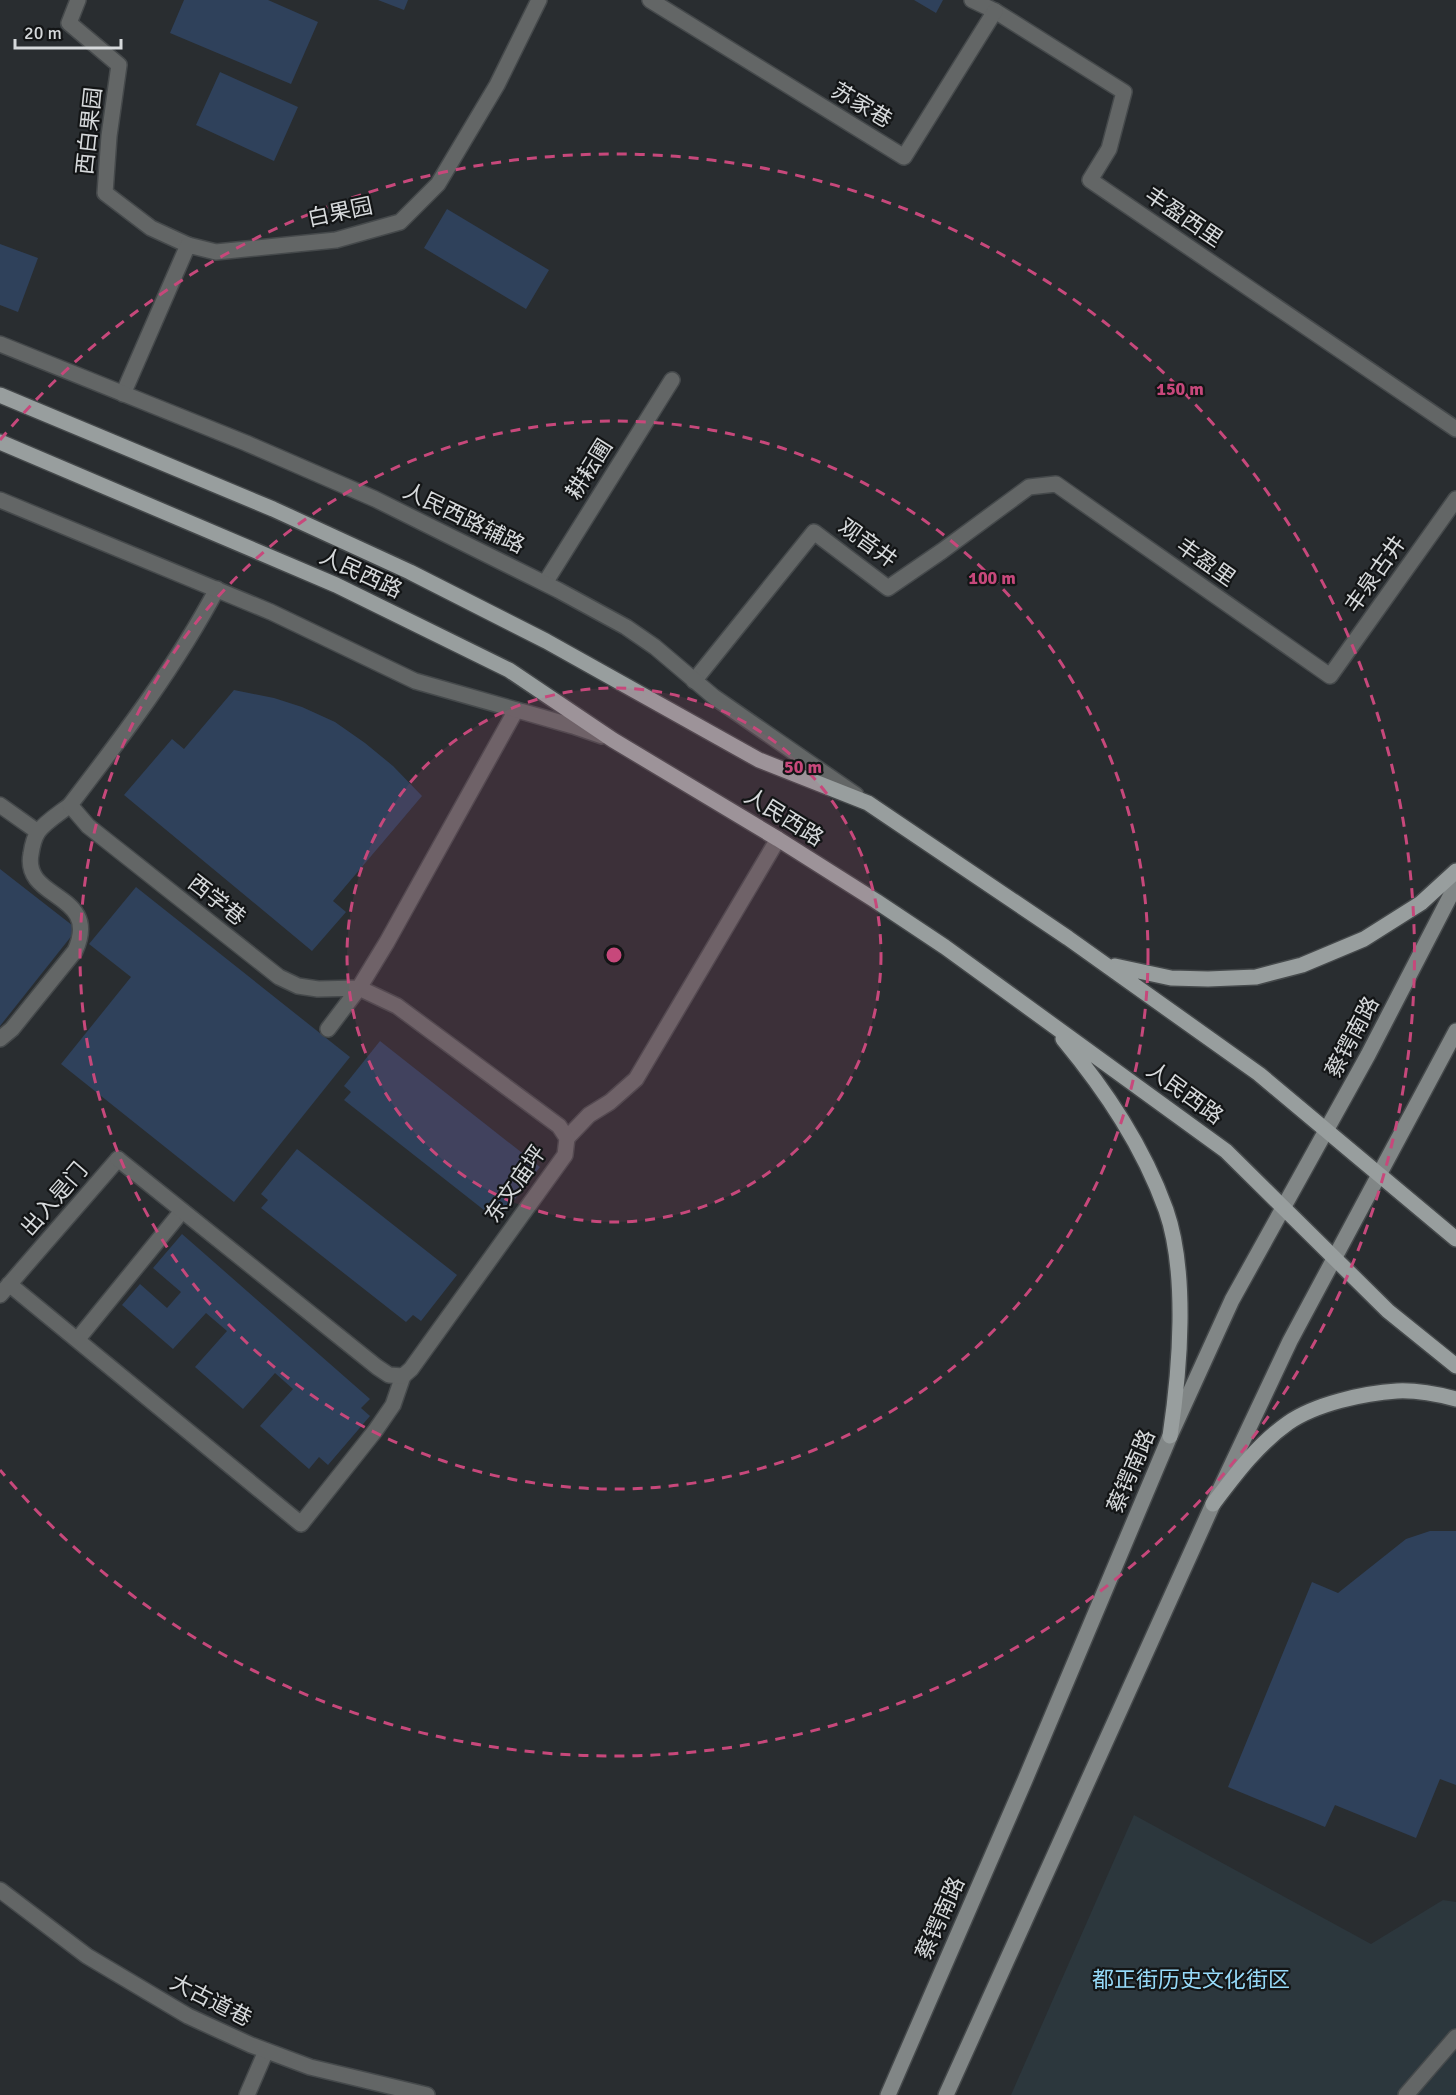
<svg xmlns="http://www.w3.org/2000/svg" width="1456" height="2095" font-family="Signika,'Noto Sans SC',sans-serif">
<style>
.built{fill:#2c373d}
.building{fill:#2f415b}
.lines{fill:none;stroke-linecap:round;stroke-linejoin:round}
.service-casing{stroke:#45494b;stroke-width:18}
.minor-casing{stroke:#45494b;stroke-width:18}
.tertiary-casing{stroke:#45494b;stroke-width:18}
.secondary-casing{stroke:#45494b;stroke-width:18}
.primary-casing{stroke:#45494b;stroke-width:18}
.service{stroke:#636666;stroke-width:15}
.minor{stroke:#636666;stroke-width:15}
.tertiary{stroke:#636666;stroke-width:15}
.secondary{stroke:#818686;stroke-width:15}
.primary{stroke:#989e9e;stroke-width:15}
.ring{fill:none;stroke:#c7487b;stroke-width:3;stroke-dasharray:10 8}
.labels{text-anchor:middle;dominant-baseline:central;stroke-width:4.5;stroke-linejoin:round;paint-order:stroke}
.street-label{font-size:22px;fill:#d6d9db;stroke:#131516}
.park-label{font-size:22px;fill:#96daf9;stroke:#131516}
.centre{fill:#c7487b;stroke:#131516;stroke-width:3}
.ring-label{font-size:18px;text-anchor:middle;font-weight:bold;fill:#c7487b;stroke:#131516;stroke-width:4.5;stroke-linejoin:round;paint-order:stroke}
</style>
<rect width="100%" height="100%" fill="#292d30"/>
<path class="built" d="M1134,1815L1371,1944L1443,1900L1456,1902V2095H1011Z"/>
<path class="building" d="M184,0H268L318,22L291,84L170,33Z
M378,0H408L404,10Z
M914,0H943L936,13Z
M220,72L298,107L274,161L196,125Z
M447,209L549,270L526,309L424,248Z
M0,244L38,258L18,312L0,305Z
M234,690L274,698L302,707L335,722L365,743L393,766L422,796L333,901L346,912L312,951L124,795L172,739L184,749Z
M0,869L77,929L0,1026Z
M136,887L350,1057L234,1202L61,1064L131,977L89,944Z
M380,1041L540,1167L504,1213L496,1207L489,1214L344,1100L351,1092L344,1086Z
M297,1149L457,1275L421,1321L413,1315L406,1322L261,1208L268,1200L261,1194Z
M182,1234L370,1399L361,1408L370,1416L328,1465L319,1457L309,1469L260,1426L293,1389L275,1373L243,1409L195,1367L227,1331L206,1313L173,1349L122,1305L140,1284L167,1308L181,1292L153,1268Z
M1430,1531H1456V1785L1440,1779L1416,1838L1335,1805L1325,1827L1228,1787L1312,1582L1338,1593L1406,1539Z"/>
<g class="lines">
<g class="service-casing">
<path id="service" d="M78,0L69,23L119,65L109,136L105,193L151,228L188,245
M972,0L995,11L1124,92L1109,149L1090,180L1456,429
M545,583L672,380
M694,681L814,532L888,588L942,551L1029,487L1056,484L1330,676L1456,499
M0,805L38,832
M0,1039L12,1029L75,951C102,892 22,901 31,854C32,847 34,838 38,832C45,822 60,813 70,805
M567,1138L589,1115L610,1102L636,1079L778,839
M9,1284L301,1524L375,1431L393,1405L403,1376
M0,1295L118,1159
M77,1340L182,1211
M247,2095L266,2051
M1406,2095L1456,2037"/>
</g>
<g class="minor-casing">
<path id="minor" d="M650,0L904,157L995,11
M123,394L188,245L216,252L336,240L400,222L438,184L497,85L539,0
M328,1029L359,988L387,942L516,710
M118,1159L377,1367L389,1375L403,1376L411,1369L565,1155L567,1138L559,1126L397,1006L359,988L318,989L298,986L279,977L88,826L70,805C123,736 176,666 217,589
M0,1890L87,1956L188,2016L251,2045L310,2067L427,2095"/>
</g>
<g class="tertiary-casing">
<path id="tertiary" d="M0,344L246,443L375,499L558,590L626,627L655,647L714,697L856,795
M0,500L271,612L415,681L573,726L602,736"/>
</g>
<g class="secondary-casing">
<path id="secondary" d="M888,2095L1025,1780L1170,1436L1232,1300L1368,1055L1456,885
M946,2095L1213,1504L1290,1341L1456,1031"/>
</g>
<g class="primary-casing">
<path id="primary" d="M0,395L273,509L410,572L546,641L759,760L868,803L1068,938L1259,1074L1456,1239
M0,442L336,585L509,670L613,740L778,839L876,901L945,947L1226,1151L1388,1311L1456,1366
M1115,966L1171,978L1208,979L1256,977L1302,965L1364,939L1421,903L1456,871
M1063,1039C1106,1091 1143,1146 1166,1210C1188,1273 1180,1370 1170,1436
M1213,1504C1235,1475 1257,1445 1288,1423C1315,1404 1364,1393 1397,1391C1417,1390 1437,1394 1456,1399"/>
</g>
<use href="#service" class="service"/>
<use href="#minor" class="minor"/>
<use href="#tertiary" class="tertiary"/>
<use href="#secondary" class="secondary"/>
<use href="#primary" class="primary"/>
</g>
<circle cx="614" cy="955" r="267" fill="#c7487b" fill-opacity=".12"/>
<g class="ring">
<circle cx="614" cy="955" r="267"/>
<circle cx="614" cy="955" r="534"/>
<path d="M0 440A801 801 0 1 1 0 1470"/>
</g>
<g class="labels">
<g class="street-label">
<text transform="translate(862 105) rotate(31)">苏家巷</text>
<text transform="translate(89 131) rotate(-84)">西白果园</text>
<text transform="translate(340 212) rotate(-12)">白果园</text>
<text transform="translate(1184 217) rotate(34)">丰盈西里</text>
<text transform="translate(589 469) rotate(-58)">耕耘圃</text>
<text transform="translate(464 518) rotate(26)">人民西路辅路</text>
<text transform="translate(868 543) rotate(36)">观音井</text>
<text transform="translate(1206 562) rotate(35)">丰盈里</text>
<text transform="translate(361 573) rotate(25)">人民西路</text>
<text transform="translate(1375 574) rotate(-55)">丰泉古井</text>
<text transform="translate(784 817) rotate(32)">人民西路</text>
<text transform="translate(217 900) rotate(38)">西学巷</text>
<text transform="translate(1352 1037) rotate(-62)">蔡锷南路</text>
<text transform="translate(1185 1093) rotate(36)">人民西路</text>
<text transform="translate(515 1184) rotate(-55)">东文庙坪</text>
<text transform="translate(54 1199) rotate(-49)">出入是门</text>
<text transform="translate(1131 1471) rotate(-67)">蔡锷南路</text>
<text transform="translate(940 1918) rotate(-66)">蔡锷南路</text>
<text transform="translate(211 2000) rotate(27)">大古道巷</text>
</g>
<g class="park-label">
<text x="1191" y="1979">都正街历史文化街区</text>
</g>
</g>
<circle cx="614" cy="955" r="9" class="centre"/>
<g class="ring-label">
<text x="1180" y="395">150 m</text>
<text x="992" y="584">100 m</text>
<text x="803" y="773">50 m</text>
</g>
<path d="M15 39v9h106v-9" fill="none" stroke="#d6d9db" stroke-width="3"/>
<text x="24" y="39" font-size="18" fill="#d6d9db" stroke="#131516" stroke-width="4.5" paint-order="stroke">20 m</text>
</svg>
